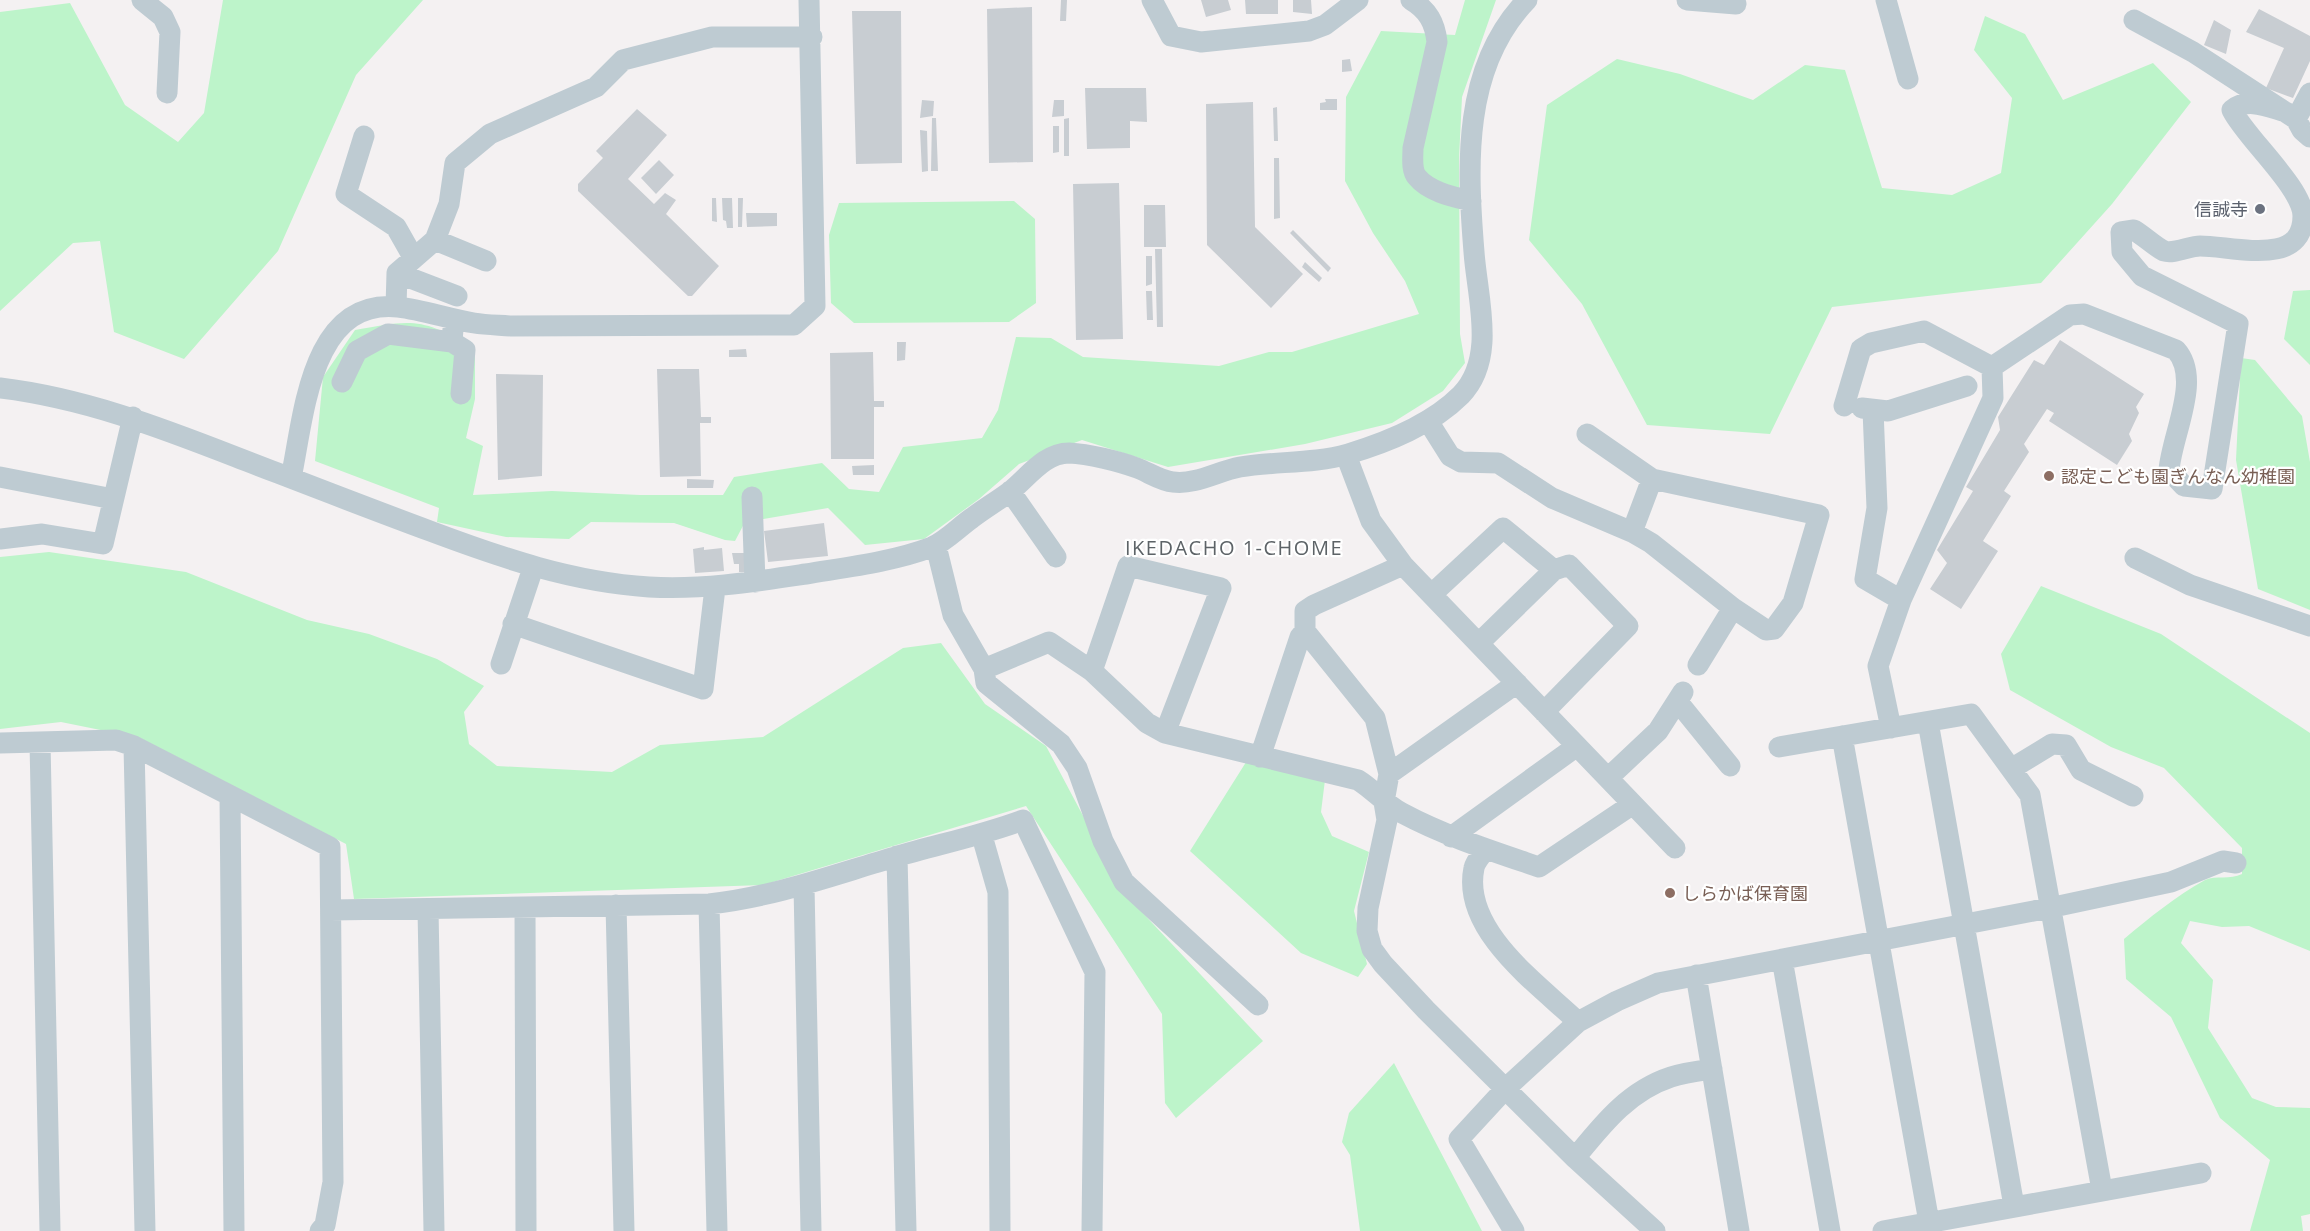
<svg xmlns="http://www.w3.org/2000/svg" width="2310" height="1231" font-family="'Open Sans','Noto Sans JP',sans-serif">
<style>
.green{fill:#bdf4ca}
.building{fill:#c8cdd2}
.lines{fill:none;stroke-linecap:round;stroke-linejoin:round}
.minor{stroke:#becbd2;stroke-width:21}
.worship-dot{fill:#6b7280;stroke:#fff;stroke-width:2}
.education-dot{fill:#8d6e63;stroke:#fff;stroke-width:2}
.labels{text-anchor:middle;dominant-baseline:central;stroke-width:4.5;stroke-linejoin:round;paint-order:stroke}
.worship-label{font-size:18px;fill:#5b616d;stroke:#fff;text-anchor:end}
.education-label{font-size:18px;fill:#785e54;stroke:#fff;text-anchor:start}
.neighbourhood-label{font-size:20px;letter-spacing:1.5px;fill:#5d6367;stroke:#fff}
</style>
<rect width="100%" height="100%" fill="#f4f1f2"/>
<path class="green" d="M223,0H423L356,75L278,251L184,359L114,332L100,241L73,243L0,311V12L70,3L125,105L178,142L204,113Z
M1465,0H1496L1462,97L1459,159L1460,334L1465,363L1443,391L1392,423L1305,444L1168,467L1082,440L1019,464L979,499L924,539L865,545L828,508L745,522L735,541L725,540L674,523L591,522L569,539L506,537L437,522L439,508L315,461L323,377L355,330C414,319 422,318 475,348V399L466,438L483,446L473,495L552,491L640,495H723L734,477L822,463L849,489L879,492L903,447L982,438L998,410L1016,337L1051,338L1083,357L1219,366L1269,352H1292L1419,314L1405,281L1373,233L1345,181L1346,97L1381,31L1455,35Z
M1985,16L2025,34L2063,100L2153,63L2191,102L2112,204L2041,283L1832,307L1770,434L1647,425L1582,304L1529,240L1547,105L1617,59L1680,74L1753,100L1805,65L1845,70L1882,188L1952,195L2001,173L2012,98L1974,50Z
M1014,201L1035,219L1036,303L1009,322L854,323L831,303L829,235L839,203Z
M2310,290V365L2284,339L2293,291Z
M2241,358L2255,360L2302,416L2310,462V610L2258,589L2236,460Z
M49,552L186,572L307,620L369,634L437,659L484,686L464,712L469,744L497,766L612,772L660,745L763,737L903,648L941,643L985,704L1046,746L1124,893L1263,1041L1176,1118L1165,1103L1162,1014L1026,806L763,885L354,899L346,844L140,738L61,722L0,729V557Z
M2041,586L2161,634L2310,733V951L2249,926L2222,927L2190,921L2181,943L2213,980L2208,1028L2252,1098L2276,1107L2310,1108V1214L2301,1216L2303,1231H2250L2270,1160L2220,1118L2171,1017L2126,979L2124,939C2149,918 2176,896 2205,880C2216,875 2230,880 2242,874V848L2164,768L2111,747L2010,690L2001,654Z
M1248,759L1325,780L1321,812L1332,836L1369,852L1354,911L1367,964L1358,977L1301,953L1190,851Z
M1394,1063L1482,1231H1360L1350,1155L1342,1142L1349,1113Z"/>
<path class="building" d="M1061,0H1067L1066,21H1060Z
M1201,0H1228L1231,10L1206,17Z
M1245,0H1278V14H1246Z
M1293,0H1311L1312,14L1293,12Z
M1032,7L1033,162L989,163L987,9Z
M2259,9L2310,36V61L2293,98L2266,88L2284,48L2246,32Z
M852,11H901L902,163L856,164Z
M2214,20L2231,30L2226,54L2204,45Z
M1350,59L1352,71L1342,72V60Z
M1085,88H1146L1147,122L1130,121V148L1087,149Z
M1325,99H1337V110H1320V103L1326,102Z
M922,100L934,101L933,116L920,118Z
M1054,100H1064V116L1052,117Z
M1253,102L1255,227L1303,274L1271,308L1207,245L1206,104Z
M1277,107L1278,141H1274L1273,108Z
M637,109L667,135L628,179L654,204L665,193L676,200L666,214L719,266L692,296H688L578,191V184L603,158L596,151Z
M932,118H936L938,171H931Z
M1069,118V156H1064V119Z
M1053,126H1059V152L1053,153Z
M920,130L927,131L928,171L922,172Z
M1274,158H1279L1280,218L1274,219Z
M659,160L674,175L656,194L641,178Z
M1119,183L1123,339L1076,340L1073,184Z
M712,198H716L717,222L712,221Z
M722,198H732L733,228H727L726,221L723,220Z
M738,198H743L742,227H738Z
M1144,205H1165L1166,247H1144Z
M746,213H777V226L747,227Z
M1293,230L1331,268L1328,272L1290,233Z
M1155,249H1162L1163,327H1157Z
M1146,256H1152V284L1146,286Z
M1305,262L1322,278L1319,282L1302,267Z
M1146,291H1152L1153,320H1147Z
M2060,340L2144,394L2136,407L2139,413L2129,434L2132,441L2117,465L2049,421L2054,413L2047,409L2024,444L2029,452L2004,491L2011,496L1983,541L1998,551L1961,609L1930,589L1947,563L1937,550L1973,491L1966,487L2000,430L1998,417L2034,360L2044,365Z
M897,342H906L905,360L897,361Z
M746,349L747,357H729V350Z
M873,352L874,401H884V407H874V459H831L830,353Z
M657,369H699L701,417H711V423H700L701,476L660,477Z
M496,374L543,375L542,476L498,480Z
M874,465V475H853L852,466Z
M687,479L714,480L713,488H687Z
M824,523L828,556L768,562L764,531Z
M704,547V550L722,548L724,571L695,573L693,549Z
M732,553H748L750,572H739V564H734Z"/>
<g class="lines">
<path class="minor" d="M142,0L163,17L170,32L167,93
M1152,0L1171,36L1201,42L1309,31L1325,25L1358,0
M1411,0C1428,10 1435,23 1437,42L1413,148C1413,157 1411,170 1417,177C1429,192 1454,197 1471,201
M1687,0L1736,4
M1886,0L1908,79
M2134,20L2193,52L2296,119L2302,130L2310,137
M2296,119L2310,93
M364,136L346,194L396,227L413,257
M435,240L486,261
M397,273L457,296
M396,307L397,273L435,240L449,204L455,163L490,134L596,87L623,60L712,37H812
M453,329L452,342L465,350L461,394
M1992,367L2070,315L2084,314L2176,350C2202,379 2172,434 2169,470L2184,486L2212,489L2238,324L2142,276L2122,252L2121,232L2134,230C2144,236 2154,246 2164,251C2174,254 2190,246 2200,246C2233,246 2303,268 2303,216C2303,188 2245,137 2232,110C2247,97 2268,107 2286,112
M342,382L357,351L388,334L452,342
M0,388C83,398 159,427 236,457C301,482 365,507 430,531C502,558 572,582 649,587C703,590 753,582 806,574C848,567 892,562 932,547C946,541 959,527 972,518C985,508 999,500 1012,490C1029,476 1045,453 1069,453C1089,454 1118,461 1137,468C1148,472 1161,481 1173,482C1196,485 1218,471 1240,467C1275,461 1314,464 1348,454C1388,442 1431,425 1461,395C1497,358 1477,297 1474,252C1467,165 1462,67 1527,0
M1844,406L1861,349L1871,343L1924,331L1992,367L1993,398L1901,600
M1862,408L1888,411L1967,386
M1873,410L1877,508L1865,579L1901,600L1878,666L1891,728
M1428,421L1450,456L1461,462L1498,463L1552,498L1632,532L1651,543L1733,608L1766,630L1774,629L1793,603L1819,515L1652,479L1587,434
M1346,455L1371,521L1403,565L1314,605L1305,611V631L1375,718L1389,774L1384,802L1387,820L1368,908L1367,931L1372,949L1383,964L1426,1010L1575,1158L1655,1231
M0,477L113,499
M291,478C304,417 310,298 398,307C423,310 449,319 474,323C486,325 498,325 511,326L794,325L815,306L809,0
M1010,491L1056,557
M752,497L755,582
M1632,532L1652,479
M0,539L42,534L103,544L133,417
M936,546L953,615L984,669L986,683L1061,744L1077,768L1103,841L1124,882L1258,1005
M2135,558L2190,585L2310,626
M1403,565L1675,848
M1432,594L1503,528L1554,570L1569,565L1628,626L1544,712
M513,624L703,689L715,588
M1479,643L1554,570
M501,664L533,568
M1698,665L1733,608
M984,669L1049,642L1092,671L1147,723L1165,733L1358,780C1374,790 1385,804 1402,813C1445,836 1492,851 1539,867L1633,804
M1092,671L1128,566L1221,588L1165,733
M1678,702L1730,766
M1928,722L2014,1206
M1842,736L1929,1222
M40,742L50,1231
M0,743L116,740L134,746L330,847L333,1182L325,1225L320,1231
M134,746L145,1231
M1779,747L1971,714L2030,795L2102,1190
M1260,757L1300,637L1305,631
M2011,769L2052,744L2066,745L2081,770L2133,796
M1389,774L1517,683
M1608,778L1658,731L1683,692
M230,796L234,1231
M982,836L998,892L1000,1231
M1451,837L1577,746
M1486,849C1482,854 1475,862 1474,868C1461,930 1538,984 1578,1022
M897,856L906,1231
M804,886L811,1231
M709,904L717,1231
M616,905L624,1231
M525,907L526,1231
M428,909L434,1231
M331,910L709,904C774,897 833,875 895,857C939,844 980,836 1023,820L1095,972L1092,1231
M1782,959L1830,1231
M1696,975L1739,1231
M1575,1158C1602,1125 1628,1091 1671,1077C1684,1073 1699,1071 1712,1069
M1514,1231L1459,1139L1506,1088L1578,1022L1617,1001L1658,983L2049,908L2171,882L2223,861L2236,863
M1883,1231L2201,1173"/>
</g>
<circle class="worship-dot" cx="2260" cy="209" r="6"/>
<g class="education-dot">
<circle cx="2049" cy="476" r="6"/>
<circle cx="1670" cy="893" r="6"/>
</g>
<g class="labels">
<g class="worship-label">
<text x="2248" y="209">信誠寺</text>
</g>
<g class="education-label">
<text x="2061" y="476">認定こども園ぎんなん幼稚園</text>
<text x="1682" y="893">しらかば保育園</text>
</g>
<g class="neighbourhood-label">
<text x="1234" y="547">IKEDACHO 1-CHOME</text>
</g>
</g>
</svg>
